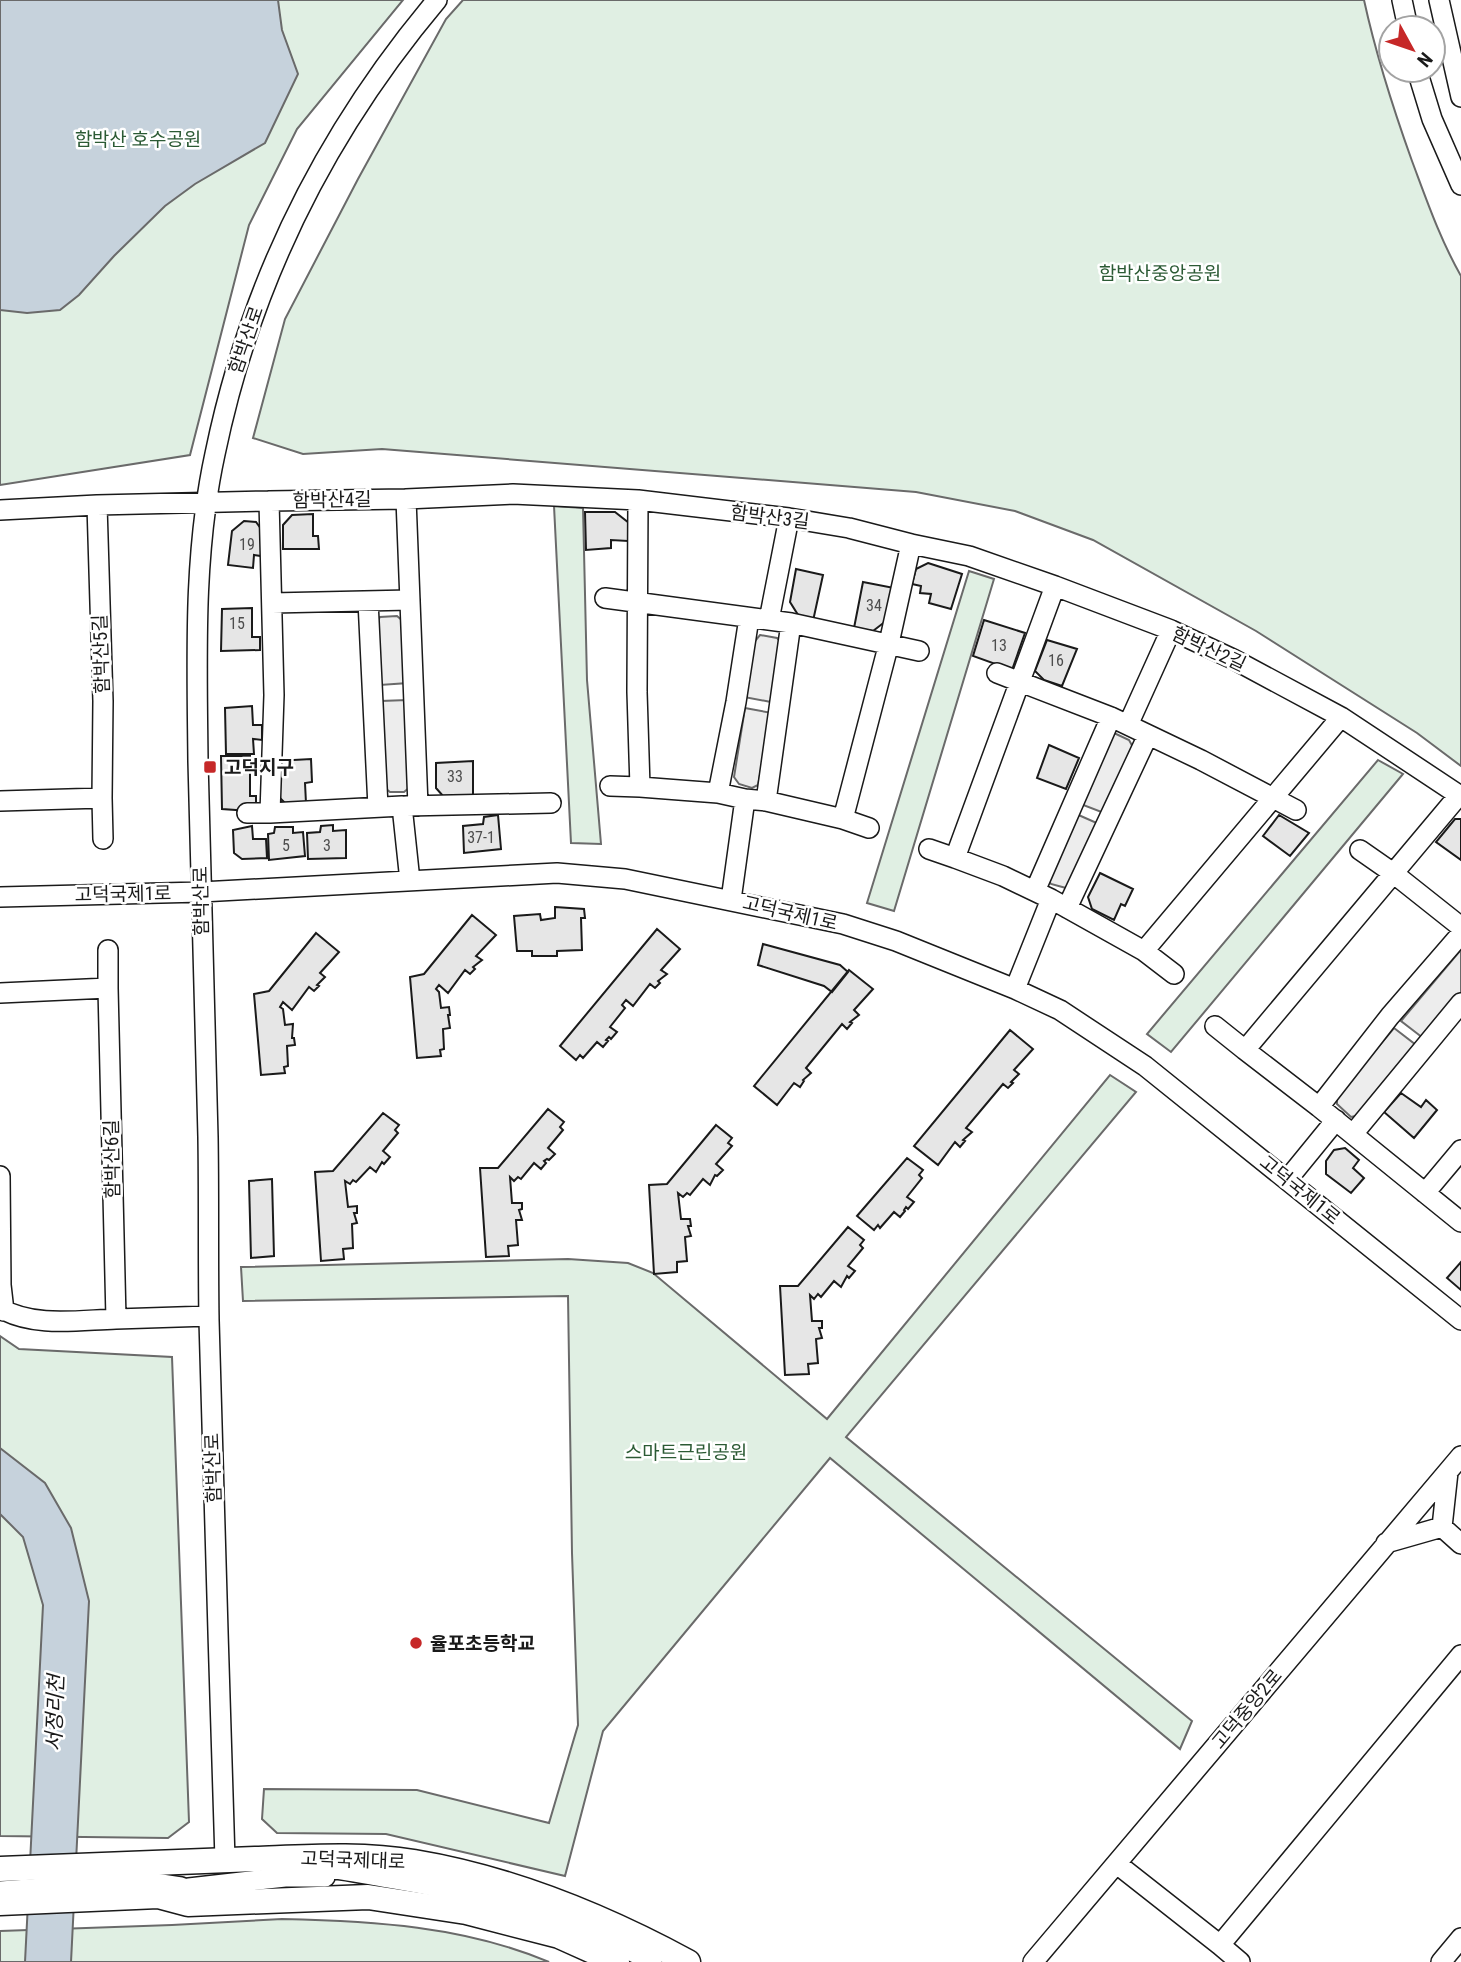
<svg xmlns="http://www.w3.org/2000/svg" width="1461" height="1962" font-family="'Roboto Condensed','Noto Sans KR',sans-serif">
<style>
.green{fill:#e0efe3;stroke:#6a6a6a;stroke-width:2}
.parking{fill:#ededed;stroke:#6a6a6a;stroke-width:2}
.water{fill:#c6d2dc;stroke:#6a6a6a;stroke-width:2}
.building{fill:#e6e6e6;stroke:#1a1a1a;stroke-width:2}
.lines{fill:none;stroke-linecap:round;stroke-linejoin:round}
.minor-casing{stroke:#1a1a1a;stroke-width:22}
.major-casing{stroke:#1a1a1a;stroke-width:27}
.minor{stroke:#fff;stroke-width:19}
.major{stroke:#fff;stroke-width:24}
.poi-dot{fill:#c62828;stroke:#fff;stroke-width:2.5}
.labels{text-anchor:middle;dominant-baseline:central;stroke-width:5;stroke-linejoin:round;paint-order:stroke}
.number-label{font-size:16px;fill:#4d4d4d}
.park-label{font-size:19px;fill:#2b5a34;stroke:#fff}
.street-label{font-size:19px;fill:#1a1a1a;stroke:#fff}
.poi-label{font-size:19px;font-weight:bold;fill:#1a1a1a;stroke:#fff;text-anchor:start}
.water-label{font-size:21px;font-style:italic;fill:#1a1a1a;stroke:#fff}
</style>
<rect width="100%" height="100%" fill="#fff"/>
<path class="green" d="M0,0H403L297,129L249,225L190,455L0,485Z
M463,0H1364C1376,55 1393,108 1412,161C1427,201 1440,239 1461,276V766L1417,733L1256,631L1093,540L1015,511L916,492L382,449L303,454L253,438L285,319L358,179L446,19Z
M554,506L583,508L587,680L601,844L571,843Z
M969,571L994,579L894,911L867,903Z
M1378,760L1403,774L1171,1052L1147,1034Z
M1110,1075L1136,1092L846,1437L1192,1721L1180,1749L830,1458L603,1731L565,1876L386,1834L277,1833L262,1819L264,1789L417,1790L549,1823L578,1725L572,1553L568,1296L243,1301L241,1267L568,1259L628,1263L653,1273L827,1419Z
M0,1336L19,1349L172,1357L189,1822L168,1838L0,1836Z
M282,1919C372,1921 464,1926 549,1962H0V1931L172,1925Z"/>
<path class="parking" d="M397,616L404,622L408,683L380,685L377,622L380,617Z
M760,635L777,638L783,644L771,702L744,697L755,641Z
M407,700L410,787L404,792H390L385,788L381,701Z
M745,708L772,713L758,785L752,788L739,784L734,777Z
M1114,733L1129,740L1134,749L1104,813L1078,803Z
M1074,813L1099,824L1066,888L1051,884L1046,877Z
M1459,952H1461V994L1423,1038L1401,1021Z
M1394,1028L1416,1045L1360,1115L1351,1117L1337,1104V1096Z"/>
<path class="water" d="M0,0H278L282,30L298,74L265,143L195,184L165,206L114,256L79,295L60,310L27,313L0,310Z
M0,1448L45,1483L71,1528L89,1601L71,1962H25L43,1605L23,1537L0,1514Z"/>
<path class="building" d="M585,512H615L629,523L628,541L611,540V548L586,550Z
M313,514V536H318L319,549H283V525L292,515Z
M244,521L256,522L264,533L261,556L254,555L253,568L228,565L232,531Z
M928,563L962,574L951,609L929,603L931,594L920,593L921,586L912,584L916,569Z
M796,569L823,575L813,621L800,618L790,602Z
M863,582L894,588L886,621L873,631L854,628Z
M252,608V637H260V650L221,651L222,609Z
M984,620L1025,633L1012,670L973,656Z
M1047,640L1077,649L1062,686L1044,680L1035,671Z
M252,706L253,725H262V740L253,739L254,754H226L225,708Z
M1049,745L1079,758L1066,789L1037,778Z
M221,756H250V796H256V804L250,811L222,809Z
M311,759L312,782L305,783L306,803L287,805L276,794V761Z
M473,761V795L443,796L436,788V763Z
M498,815L501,849L464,853L463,826L483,824L484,817Z
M1279,815L1309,833L1290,856L1263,836Z
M1455,819H1461V860L1436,842Z
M333,825V831L346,830V858L308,859L307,833L320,832L321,826Z
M252,826L253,839H266L267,858L242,859L234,853L233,830Z
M275,827H293V833L303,832L305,856L269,860L268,834L274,833Z
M1100,873L1133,889L1125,906L1121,904L1114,920L1092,909L1088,897Z
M555,907L584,909L585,918H581L582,950L557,951V956H532V951H517L514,916L540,914L541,920L555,918Z
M472,915L496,935L476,956L482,960L473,967L475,969L470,974L465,970L448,993L439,985L436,989L439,992L441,1008L449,1007L450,1015H448L450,1028L443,1029L444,1049L440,1050L441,1056L417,1058L410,977L424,974Z
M657,929L680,949L661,970L667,974L658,981L660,983L655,988L650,984L633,1006L626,1000L622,1005L625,1008L610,1027L617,1032L611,1039L609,1037L606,1040L608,1041L603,1047L597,1042L583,1058L580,1055L576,1060L560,1046Z
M316,933L339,952L320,973L325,977L317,985L319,986L314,991L309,987L292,1010L283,1002L280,1007L283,1009L285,1025L293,1024L292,1038H294L295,1045L287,1046L288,1066L284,1067L285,1073L261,1075L254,994L269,991Z
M763,944L840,965L848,972L832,992L824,986L758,965Z
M849,970L873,989L854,1010L859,1015L850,1022L852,1023L847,1029L842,1024L806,1068L811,1073L803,1080L804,1081L800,1087L794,1083L777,1105L754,1086Z
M1010,1030L1033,1049L1014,1070L1019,1074L1011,1082L1013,1083L1008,1088L1003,1084L966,1128L972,1132L963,1140L965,1141L960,1147L955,1142L938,1165L914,1146Z
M1401,1093L1421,1107L1426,1100L1437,1110L1414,1138L1384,1112Z
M548,1109L564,1122L560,1127L563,1130L548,1148L555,1154L549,1160L547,1159L544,1161L546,1163L541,1169L534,1163L521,1179L518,1177L514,1181L510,1177L512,1203H522V1209L519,1210L522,1220H516L518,1245L508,1246L509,1256L486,1257L480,1168H498Z
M383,1113L399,1125L395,1130L398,1133L383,1151L390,1157L384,1164L382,1162L376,1172L370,1167L356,1182L353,1180L350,1184L345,1181L348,1207L357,1206V1213H354L357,1223L352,1224L353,1248L343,1249L344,1259L321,1261L315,1172L333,1171Z
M716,1125L732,1138L728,1143L732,1146L716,1164L723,1170L717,1176L715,1175L710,1185L703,1179L690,1195L687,1193L683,1197L678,1193L681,1219H690L691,1226H688L691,1236L685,1237L687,1261L677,1262V1272L654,1274L649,1185L667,1184Z
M1345,1148L1359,1160L1353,1168L1364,1178L1351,1193L1326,1174V1161L1334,1150Z
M907,1158L923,1170L919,1175L922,1178L907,1197L914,1202L908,1209L906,1207L904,1210L905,1211L900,1217L894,1212L880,1228L878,1225L874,1230L857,1216Z
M272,1179L274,1256L251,1258L249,1181Z
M848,1227L864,1240L860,1245L863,1248L848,1266L855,1271L849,1278L847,1276L841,1287L834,1281L821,1297L818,1294L814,1299L810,1295L812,1321H822V1328H819L822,1338L816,1339L818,1363L808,1364L809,1374L785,1375L780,1286H798Z
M1461,1262V1290L1447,1278Z"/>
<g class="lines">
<g class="minor-casing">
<path id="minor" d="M1402,0L1408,28
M1439,0L1461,97
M1417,70L1432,119L1461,185
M406,499L513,494L638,500
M97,505L269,501
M0,510L97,505L103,701L102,798L0,801
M911,544L969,556L1055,586
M605,598L791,623L919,651
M368,601L378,807
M272,603L410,600
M769,620L789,518
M997,673L1111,717L1201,760L1296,810
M1341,717L1459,795
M1128,725L1171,630
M610,786L640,787
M718,793L736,702L749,618
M1461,796L1459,795L1245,1050L1319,1107L1461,1222
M102,798L103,839
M766,801L791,623
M406,806L551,803
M247,813H270
M843,819L869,828
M929,849L955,858
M1360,850L1393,873L1461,927
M410,881L402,806L270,813L274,695L269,501L406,499L418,806
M1035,891L1111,717
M0,897L201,892L557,873L625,879L843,924L896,941L1015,989L1060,1010L1145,1066L1461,1320
M731,900L745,799L766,801L843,819L889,643L911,544L849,528L789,518L638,500L637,692L640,787L718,793L745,799
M1067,908L1148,735
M108,950V988
M1144,951L1174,974
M1015,989L1051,899L1144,951L1341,717L1233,659L1171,630L1055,586L955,858L1003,876L1051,899
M0,993L108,988L116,1319C79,1320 34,1328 0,1308
M1215,1026L1245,1050
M1319,1107L1390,1016L1461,934
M1353,1134L1461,1003
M0,1176L1,1285L4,1311
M1287,1180L1336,1120
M1425,1193L1461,1150
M116,1319L209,1316
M1442,1527L1448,1472
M1442,1527L1461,1544
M1386,1543L1442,1527
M225,1860C220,1680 213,1500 209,1320C208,1259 209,1198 208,1137C205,1012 201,887 198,761C197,659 193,555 215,454C250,284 325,133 437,0
M1117,1864L1220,1945
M309,1867C334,1867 358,1873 383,1877C476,1892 570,1916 652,1962
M0,1891L141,1881L181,1887
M158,1896L189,1888L285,1877H325
M1033,1962L1461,1456
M1240,1962L1220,1945L1461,1655
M1441,1962L1461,1938"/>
</g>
<g class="major-casing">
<path id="major" d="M0,1869C85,1866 170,1862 255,1859C308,1857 362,1853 414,1862C510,1878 603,1916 688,1962
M0,1903L158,1896L188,1904L368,1897L466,1912L559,1936L617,1962"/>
</g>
<use href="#minor" class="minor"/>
<use href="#major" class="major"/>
</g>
<g class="poi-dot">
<rect x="203" y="760" width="14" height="14" rx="3.5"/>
<circle cx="416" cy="1643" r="7"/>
</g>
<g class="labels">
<g class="number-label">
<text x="247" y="544">19</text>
<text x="874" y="605">34</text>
<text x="237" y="623">15</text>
<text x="999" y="645">13</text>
<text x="1056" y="660">16</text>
<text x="455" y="776">33</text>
<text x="481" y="837">37-1</text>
<text x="286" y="845">5</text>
<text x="327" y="845">3</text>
</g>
<g class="park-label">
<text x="138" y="139">함박산 호수공원</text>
<text x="1160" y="273">함박산중앙공원</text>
<text x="686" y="1452">스마트근린공원</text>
</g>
<g class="street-label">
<text transform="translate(246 340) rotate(-71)">함박산로</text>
<text transform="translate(332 500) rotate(-1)">함박산4길</text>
<text transform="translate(770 517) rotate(7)">함박산3길</text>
<text transform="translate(1209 649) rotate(25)">함박산2길</text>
<text transform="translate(101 654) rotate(-92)">함박산5길</text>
<text transform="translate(123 894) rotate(-1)">고덕국제1로</text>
<text transform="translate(201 901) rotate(-91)">함박산로</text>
<text transform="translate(790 913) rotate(13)">고덕국제1로</text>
<text transform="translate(112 1159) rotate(-91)">함박산6길</text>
<text transform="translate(1300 1190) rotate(39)">고덕국제1로</text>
<text transform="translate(213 1468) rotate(-92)">함박산로</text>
<text transform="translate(1247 1709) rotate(-50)">고덕중앙2로</text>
<text transform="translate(353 1860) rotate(2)">고덕국제대로</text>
</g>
<g class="poi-label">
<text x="224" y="767">고덕지구</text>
<text x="430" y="1643">율포초등학교</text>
</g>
<g class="water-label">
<text transform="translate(55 1713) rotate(-88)">서정리천</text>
</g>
</g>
<g transform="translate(1412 49) rotate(130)"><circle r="33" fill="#ffffff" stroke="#a3a3a3" stroke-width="2"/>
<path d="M0-5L12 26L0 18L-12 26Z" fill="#c62828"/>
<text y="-10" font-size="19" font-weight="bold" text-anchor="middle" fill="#1a1a1a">N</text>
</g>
</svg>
